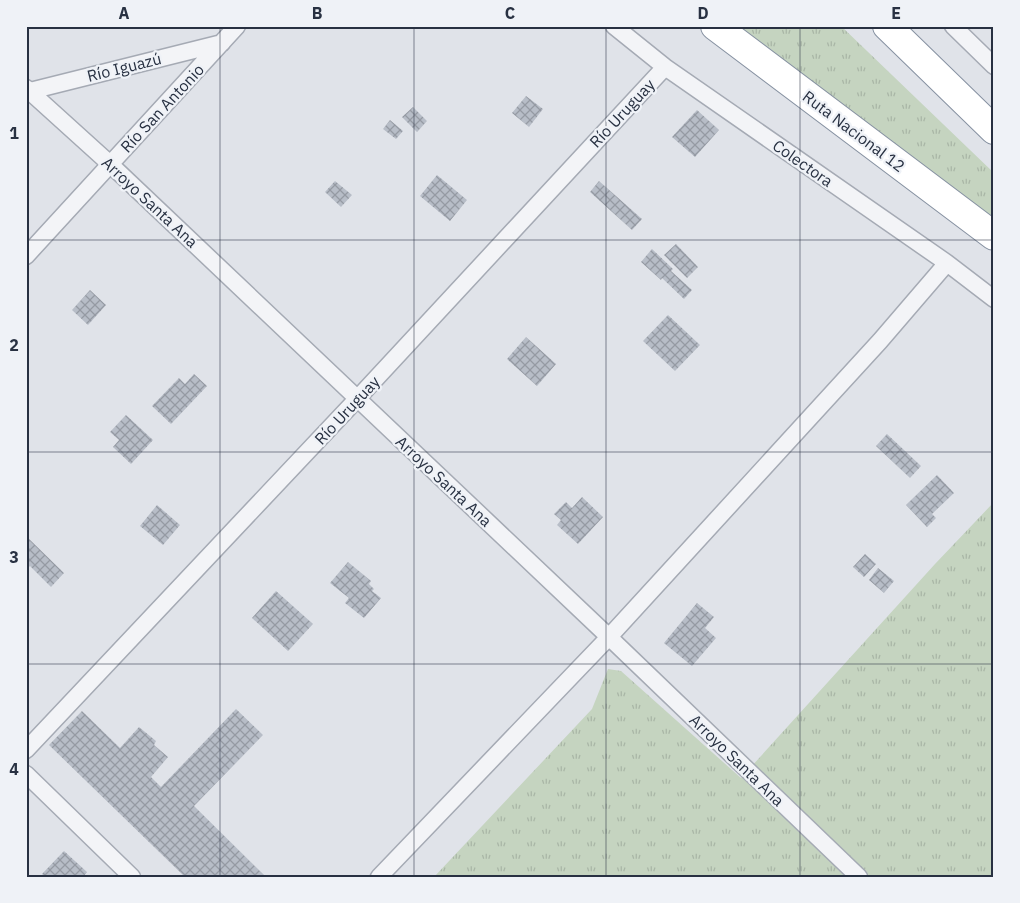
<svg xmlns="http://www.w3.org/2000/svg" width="1020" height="903" font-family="'IBM Plex Sans',sans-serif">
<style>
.grass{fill:url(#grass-tufts)}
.building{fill:url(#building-cross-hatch)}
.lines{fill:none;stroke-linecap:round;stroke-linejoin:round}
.street-casing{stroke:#a5aab4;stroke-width:19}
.highway-casing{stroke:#8691a1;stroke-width:30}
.street{stroke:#f3f4f7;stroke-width:16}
.highway{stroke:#fff;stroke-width:28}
.grid{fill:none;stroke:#283142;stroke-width:1;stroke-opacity:0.55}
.labels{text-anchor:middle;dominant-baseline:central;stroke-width:4.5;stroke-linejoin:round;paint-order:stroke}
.street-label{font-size:16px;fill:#283142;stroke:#eff2f7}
.neatline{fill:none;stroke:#283142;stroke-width:2}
.grid-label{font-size:16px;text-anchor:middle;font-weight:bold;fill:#283142}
</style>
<defs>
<pattern id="grass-tufts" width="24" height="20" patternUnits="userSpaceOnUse" patternTransform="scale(1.25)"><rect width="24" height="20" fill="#c5d4c0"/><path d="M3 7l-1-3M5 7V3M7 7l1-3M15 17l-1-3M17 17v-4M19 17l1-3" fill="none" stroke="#a9b6a6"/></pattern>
<pattern id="building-cross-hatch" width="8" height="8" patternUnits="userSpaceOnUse" patternTransform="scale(1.25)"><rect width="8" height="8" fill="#b7bdc7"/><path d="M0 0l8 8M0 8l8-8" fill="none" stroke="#959aa3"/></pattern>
</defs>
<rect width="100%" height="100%" fill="#e0e3e9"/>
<path class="grass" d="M733,26H841L994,173V220Z
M994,502V877H434L592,709L608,669L621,671L741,778L935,564Z"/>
<path class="building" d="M526,96L543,109L529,127L512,113Z
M413,107L427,121L417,132L402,117Z
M697,110L719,130L695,157L672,137Z
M390,120L403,131L396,139L383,129Z
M437,175L467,200L450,221L420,196Z
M335,181L352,195L341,207L325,192Z
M599,181L642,219L632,230L590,192Z
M676,244L698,267L687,278L664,255Z
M652,249L673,269L671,271L692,290L684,299L662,278L661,280L641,262Z
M90,290L106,305L88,325L72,310Z
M668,315L700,345L675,371L643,341Z
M526,337L556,364L537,386L507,359Z
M194,374L207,386L171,424L152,406L179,378L185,384Z
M126,415L153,440L131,464L113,447L119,440L110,432Z
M887,434L921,466L910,478L876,446Z
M937,475L954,493L932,514L936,518L927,527L906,505Z
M582,497L603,517L578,544L557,525L561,520L554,514L566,502L572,508Z
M157,505L180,525L163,545L140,526Z
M26,536L64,573L51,587L30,566L26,570Z
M865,554L876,564L864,577L853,567Z
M348,562L371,581L369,584L374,589L372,591L381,598L364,618L345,603L349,598L330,583Z
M878,568L894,581L884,593L869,580Z
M276,591L313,624L288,651L252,618Z
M697,603L714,617L705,628L716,638L692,666L664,643Z
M236,709L263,735L194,806L266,877H185L49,745L82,711L120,748L139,727L156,741L154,745L168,757L151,777L161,787Z
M64,851L87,872L83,877H45L42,874Z"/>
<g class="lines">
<g class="street-casing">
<path id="street" d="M614,26L665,67L947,263L994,299
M953,26L994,66
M26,88L110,164L609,637L859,877
M26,92L222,43
M26,256L237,26
M26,750L357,399L665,67
M26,774L132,877
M379,877L609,637L880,341L947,263"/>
</g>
<g class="highway-casing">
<path id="highway" d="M715,26L994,236
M887,26L994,130"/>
</g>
<use href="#street" class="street"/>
<use href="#highway" class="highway"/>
</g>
<path class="grid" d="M220,26V877M414,26V877M606,26V877M800,26V877M26,240H994M26,452H994M26,664H994"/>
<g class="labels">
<g class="street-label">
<text transform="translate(124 67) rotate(-14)">Río Iguazú</text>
<text transform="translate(162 108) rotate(-47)">Río San Antonio</text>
<text transform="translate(622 113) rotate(-47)">Río Uruguay</text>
<text transform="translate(854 131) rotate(37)">Ruta Nacional 12</text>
<text transform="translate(803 163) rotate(35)">Colectora</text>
<text transform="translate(150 202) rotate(43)">Arroyo Santa Ana</text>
<text transform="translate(347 410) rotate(-47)">Río Uruguay</text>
<text transform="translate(444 481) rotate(43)">Arroyo Santa Ana</text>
<text transform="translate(737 760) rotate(44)">Arroyo Santa Ana</text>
</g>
</g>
<rect width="1020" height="903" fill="none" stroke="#eff2f7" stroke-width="55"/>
<rect x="28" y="28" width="964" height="848" class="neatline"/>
<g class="grid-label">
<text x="124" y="19">A</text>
<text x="317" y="19">B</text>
<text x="510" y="19">C</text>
<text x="703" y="19">D</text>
<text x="896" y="19">E</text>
<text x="14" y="139">1</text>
<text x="14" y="351">2</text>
<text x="14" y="563">3</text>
<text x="14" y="775">4</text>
</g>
</svg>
